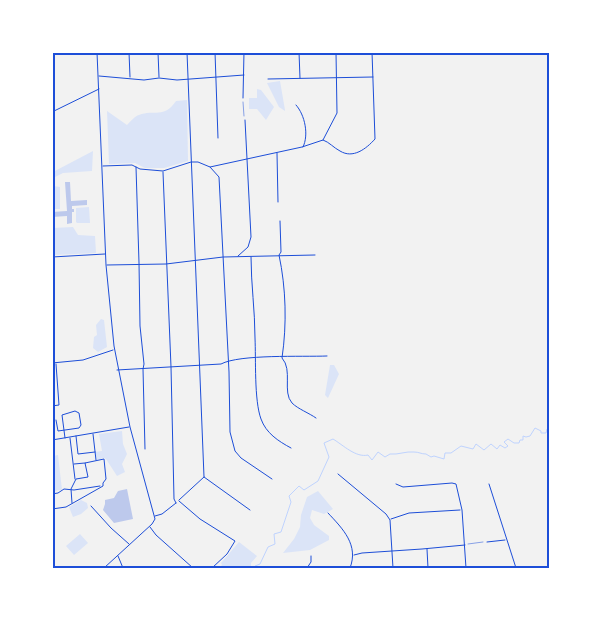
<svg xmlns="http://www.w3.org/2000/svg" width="602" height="621" font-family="Inter,sans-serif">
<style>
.green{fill:#dbe4f7}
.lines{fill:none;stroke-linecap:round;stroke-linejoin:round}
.stream{stroke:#bfd3fe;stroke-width:1}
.building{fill:#bdc9ec}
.path{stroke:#1d4ed8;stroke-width:0.5}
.minor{stroke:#1d4ed8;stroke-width:1}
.secondary{stroke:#1d4ed8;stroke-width:1}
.neatline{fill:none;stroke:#1d4ed8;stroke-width:2}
</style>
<rect width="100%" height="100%" fill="#f2f2f2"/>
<path class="green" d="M280,81L285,110V111L279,107L267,83Z
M257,89L261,90L274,107L266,120L257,109H249V98H257Z
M187,100L188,161L164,168H145L135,163L109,164L107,111L127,125C130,122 135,116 139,115C154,109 164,119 176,101Z
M93,151L92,171L63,173L53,178V172Z
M53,186L60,187V209H53Z
M89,207L90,223H77L76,222V208Z
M73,227L78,235L95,236L96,253L54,255L53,228Z
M101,319L104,320L107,347L98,352L93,348L94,337L97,335L96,325Z
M330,365H334L339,374L328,398L325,395Z
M122,431L123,444L127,454L122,464L125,472L117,476L106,459L103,458L97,460L95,452L102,451L99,434Z
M58,455L62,490L53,491L52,484H55L53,456Z
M318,491L333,509L324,514L312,510L310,518L314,525L329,536V540L310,550L283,553L294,539L300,527L301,515L307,497Z
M81,500L87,503L88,508L81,514L73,517L69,507Z
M80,534L88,543L74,555L66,546Z
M239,542L257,556L251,563V568H219L222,565L221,563Z"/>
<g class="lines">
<path class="stream" d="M254,568L255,566L260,564L268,547L275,544L274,534L281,532L291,502L289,496L299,486L304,490L318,481L329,457L324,443L333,439C343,445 356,458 368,455L372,460L378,452L385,457L390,454C398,455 406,451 414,452C419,452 421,454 426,454L431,457L434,456L444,459L445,453H451L461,446L473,449L476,444L484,450L491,444L497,449L500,445L505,448L508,446L504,442L508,439L514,443H519L520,440H523V436L526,437L530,436L535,428L541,431V433H546L547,429L550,430"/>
</g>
<path class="building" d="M65,182H70L71,201L87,200V205L72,206V209H74V212H72V223L67,224V216L52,217V212L67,211Z
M127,489L133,519L114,523L103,510L105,504V500L114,498L118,491Z"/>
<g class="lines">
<path class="path" d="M243,102L244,116
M468,544L483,542"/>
<path class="minor" d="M129,52L130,77
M158,52L159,77
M187,52L204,477L250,510
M215,52L218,138
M299,52L300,78
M99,76L144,80L159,78L177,80L244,75
M268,79L373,77
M243,98L244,52
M296,105C305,115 309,135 303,147
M52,112L99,89
M323,140L337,113L336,52
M277,153L278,202
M103,166L132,165L140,169L163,171L191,162H198L210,167L302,147L323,140C329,142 334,148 340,151C353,159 366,149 375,139L372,52
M136,167L139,263L140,326L144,364L143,369L145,449
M210,167L219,177L229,372L230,432L235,451L241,458L272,479
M163,172L171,367L174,499L176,503
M280,221L281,252L279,255C286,288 287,324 282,358C293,370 282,392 292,403C298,409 309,413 316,418
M238,256L248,247L251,237L245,120
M52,257L105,254
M251,257C251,284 255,311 255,338C256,359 254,400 261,419C266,433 278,441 291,448
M107,265L166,264L223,257L315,255
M52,363L83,360L113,350
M117,370L221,364C240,354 302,357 327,356
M52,406L59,405L56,364
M56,420L58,431L79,428L81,425L79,413L75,411L62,415L65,438
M93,434L96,460
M76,436L78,454L95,452
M70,438L75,479
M52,440L129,427
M74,464L85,463
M338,474L386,514L390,520L393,568
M396,484L403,487L452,483L456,484L462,510L466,568
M489,484L516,568
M52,494L58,493L64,489L74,490L100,486
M179,500L204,477
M179,501L200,519L235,541L227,554L212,568
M91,506L111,528L129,544
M52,509L66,507L103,486V483L106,479L104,459L85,463L88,477L76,479L71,489L72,503
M328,513C343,529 359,545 350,568
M155,516L162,514L176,503
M391,519L409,513L460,510
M150,527L156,535L193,568
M487,542L505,540
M427,549L428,568
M354,555L362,553L422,549L465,545
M118,556L123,568
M307,568L311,562V556"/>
<path class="secondary" d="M97,52L106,265L114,346L130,427L155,519L152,524L104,568"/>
</g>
<rect width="602" height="621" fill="none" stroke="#ffffff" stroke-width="108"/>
<rect x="54" y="54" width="494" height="513" class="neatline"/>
</svg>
